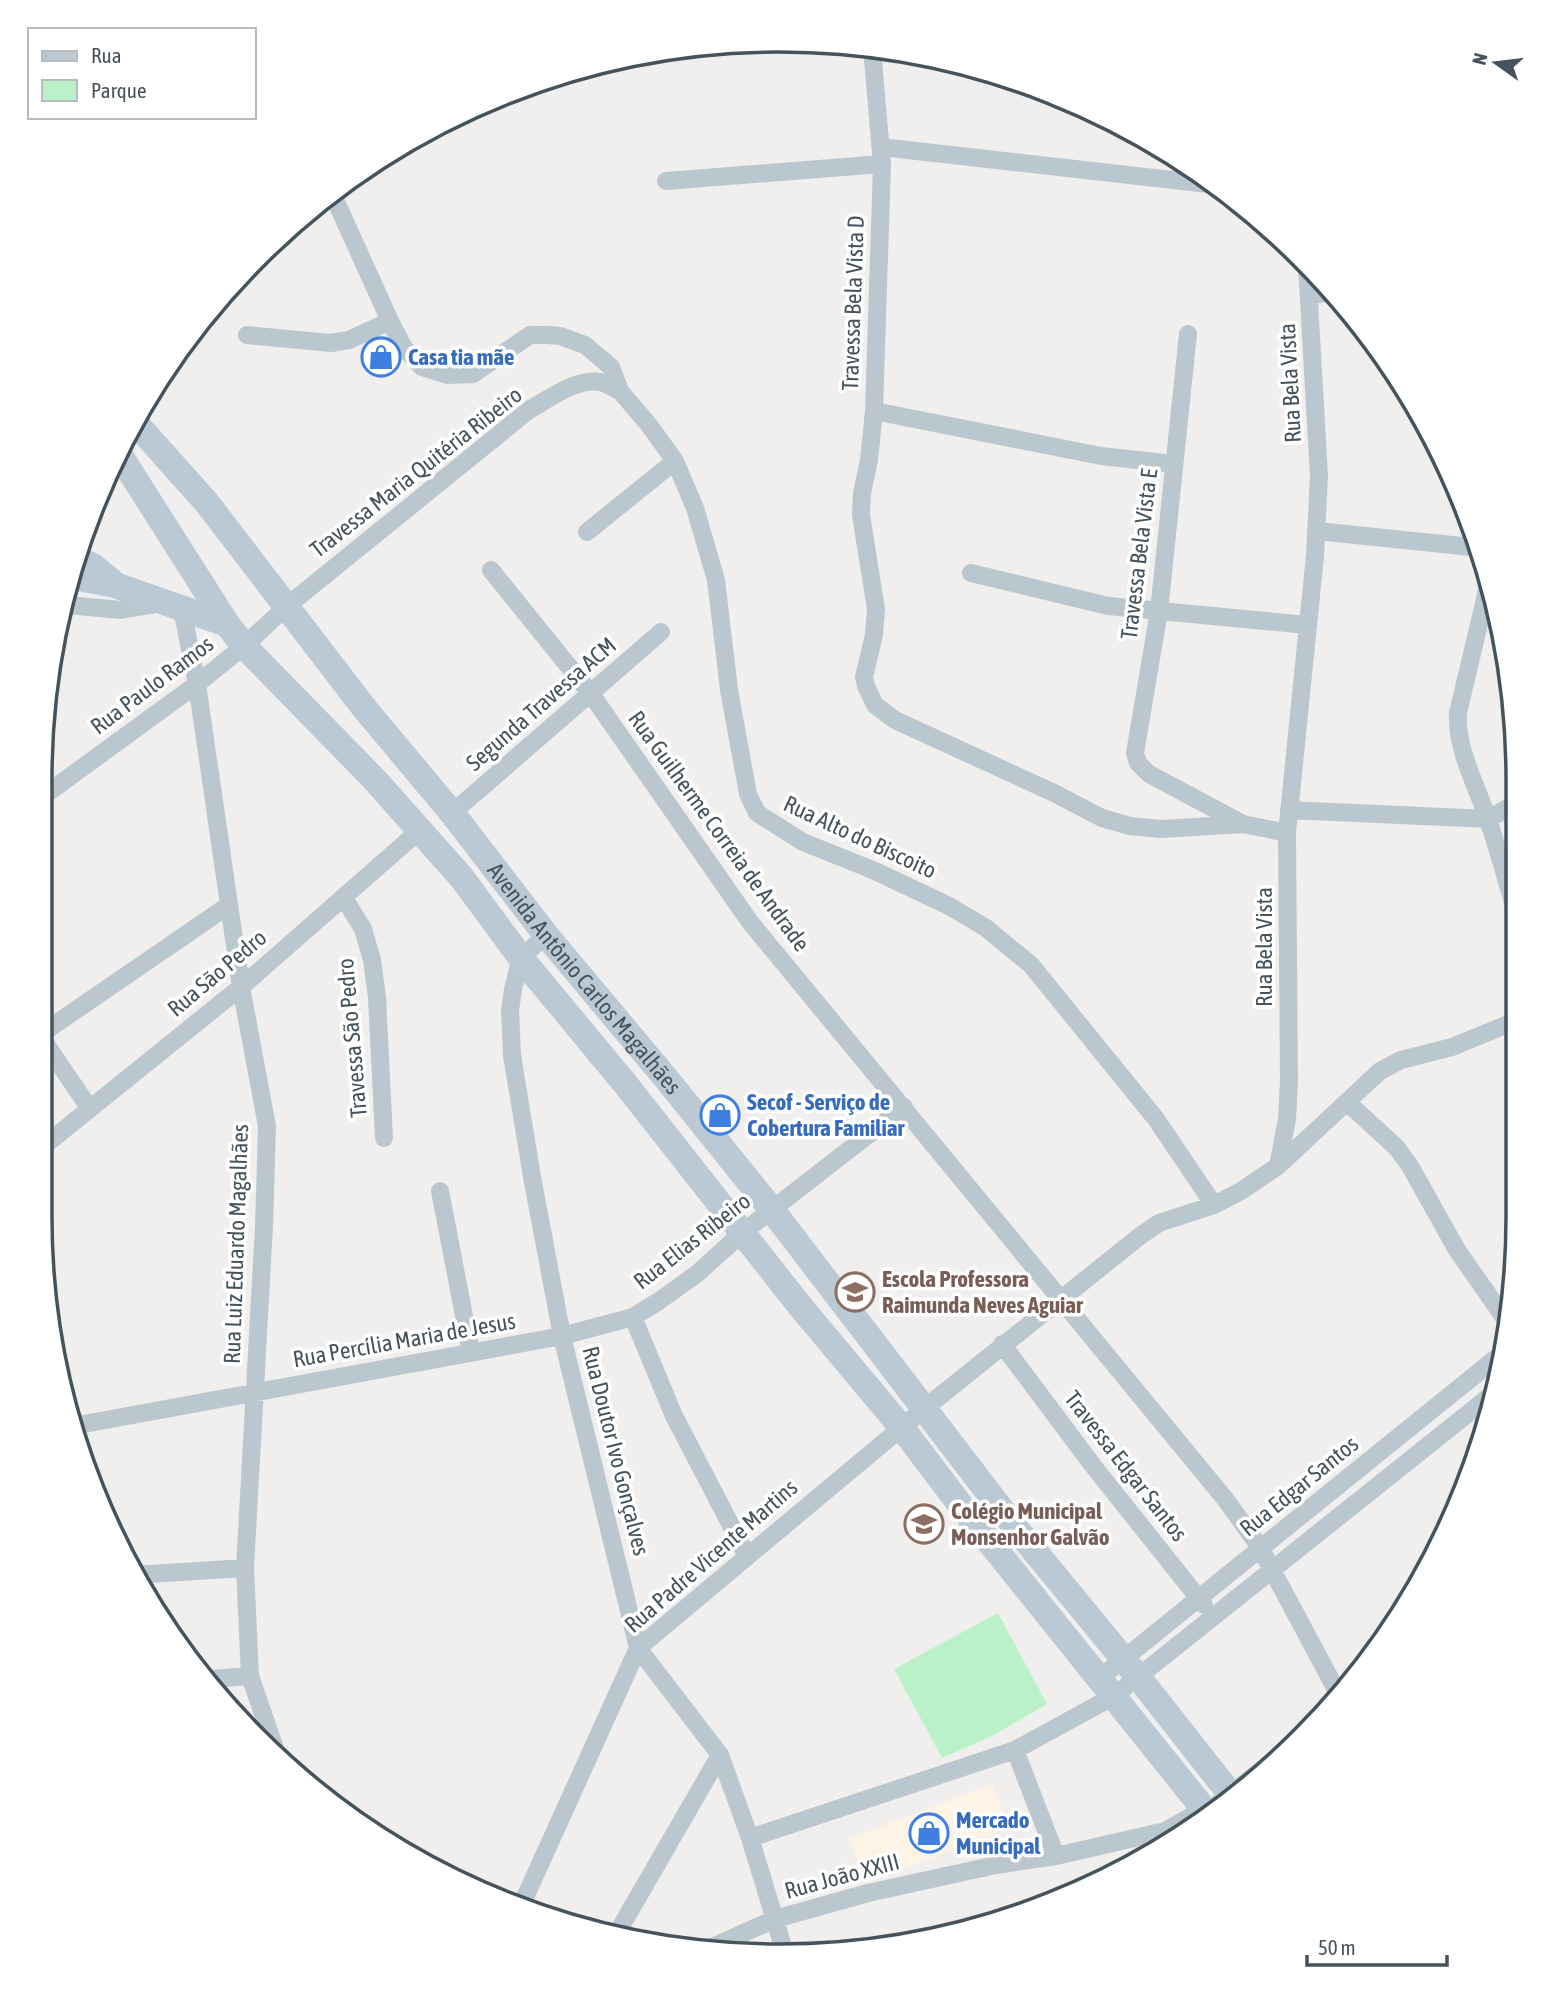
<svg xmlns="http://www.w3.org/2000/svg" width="1559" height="1997" font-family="'Asap Condensed',sans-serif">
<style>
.commercial{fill:#fdf4e6}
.green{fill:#baf1c9}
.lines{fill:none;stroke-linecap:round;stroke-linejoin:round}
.lane{stroke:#bbc7ce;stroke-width:9}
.street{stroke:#bbc7ce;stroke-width:18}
.secondary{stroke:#bac9d3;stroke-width:26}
.labels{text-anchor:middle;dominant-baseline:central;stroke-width:7;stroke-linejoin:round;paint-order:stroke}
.street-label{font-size:23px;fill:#45545c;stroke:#fff}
.shop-label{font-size:23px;font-weight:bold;fill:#366cbe;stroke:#fff;text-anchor:start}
.education-label{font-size:23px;font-weight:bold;fill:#785e54;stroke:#fff;text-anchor:start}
.rim{fill:none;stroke:#45545c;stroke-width:3.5}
</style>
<rect width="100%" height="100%" fill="#f1eeee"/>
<path class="commercial" d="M992,1784L1009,1828L866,1883L850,1839Z"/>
<path class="green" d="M998,1613L1047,1704L992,1736L942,1758L894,1669Z"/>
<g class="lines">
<path class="lane" d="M1205,1808L1320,1719"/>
<path class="street" d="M873,60L882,164L874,411L869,460L862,493L861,515L876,609L874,635L864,677L866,686L875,705L895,720L1054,793L1102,818L1130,826L1161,829L1243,824L1287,833
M881,147L1217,185
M666,181L882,164
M333,195L390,321L404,348L422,367L447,375L473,374L530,335H547L560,336L585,345L611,367L620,391L649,425L675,461L695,508L716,580L729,690L748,794L757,813L803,842L875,871L949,906L986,928L1031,965L1156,1119L1214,1205
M1310,295L1335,292
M1188,334L1159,611L1135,753L1138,763L1149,774L1243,824
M247,335L331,343L349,340L390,321
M874,411L1101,456L1174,464
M1317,531L1481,548
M587,532L675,461
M491,570L591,694L750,922L1226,1500L1261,1549L1339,1695
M971,573L1108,606L1307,625
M1488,586L1458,713C1456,749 1476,784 1487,817C1499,851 1508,886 1518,920
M67,605L121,610L162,603
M182,609L197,684L241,987L267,1126L264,1226L245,1568L250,1676L278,1757
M42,797L197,684L244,646L287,606L529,410C549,399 576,378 600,382C607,383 614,389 620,391
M1289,810L1488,819L1517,803
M452,813L661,632
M344,898L363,929L372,960L377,997L384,1138
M546,935L521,958L513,989L510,1011L511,1032L512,1055L532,1177L562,1336L638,1648L720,1755L750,1838L786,1956
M41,1034L229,905
M41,1037L90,1109
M1348,1103L1397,1148L1410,1166L1457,1250L1508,1323
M40,1149L241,987L420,830
M1278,1166L1287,1119L1289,1081L1287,833L1315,556L1319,476L1307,266
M440,1191L471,1352
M633,1317L674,1416L747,1556
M1002,1344L1094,1467L1204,1605
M73,1426L562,1336L633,1317L659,1301L698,1273L742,1233L904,1107
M134,1575L245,1568
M1100,1678L1506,1350
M210,1679L250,1676
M1015,1750L1056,1856
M750,1838L1015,1750L1114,1696L1495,1392
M522,1904L638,1648L925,1408L1140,1236L1159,1223L1214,1205L1241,1191L1278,1166L1380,1071L1401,1060L1452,1047L1518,1020
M616,1935L720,1755
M710,1948L775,1919L868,1893L996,1865L1056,1856L1165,1831L1204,1809"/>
<g class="secondary">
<path id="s1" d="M135,419L140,428L207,503L365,709L452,813L546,935L669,1082L772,1210L1014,1526L1139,1678L1231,1795"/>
<path d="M119,454L227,624L244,646L375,780L462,878L521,958L627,1086L800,1306L902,1428L971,1519L1207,1813"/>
<path d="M76,558L93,566L111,581"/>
<path d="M73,577L115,585L227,624"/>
</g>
</g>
<defs>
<g id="shop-ring" transform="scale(2.0125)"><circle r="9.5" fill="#fff" stroke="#3f7fe0" stroke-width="1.5"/><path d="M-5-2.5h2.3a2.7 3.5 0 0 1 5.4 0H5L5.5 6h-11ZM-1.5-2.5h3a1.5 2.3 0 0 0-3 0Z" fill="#3f7fe0"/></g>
<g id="school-ring" transform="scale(2.0125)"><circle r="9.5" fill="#fff" stroke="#8d6e63" stroke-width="1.5"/><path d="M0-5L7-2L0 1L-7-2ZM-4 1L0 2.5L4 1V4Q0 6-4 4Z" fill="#8d6e63"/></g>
</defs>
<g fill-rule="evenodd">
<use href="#shop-ring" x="381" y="357"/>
<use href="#shop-ring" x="720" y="1115"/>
<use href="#school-ring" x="855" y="1292"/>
<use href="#school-ring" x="924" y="1524"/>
<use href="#shop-ring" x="929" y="1833"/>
</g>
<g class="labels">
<g class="street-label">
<text transform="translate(853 303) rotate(-88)">Travessa Bela Vista D</text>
<text transform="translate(1290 383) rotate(-93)">Rua Bela Vista</text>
<text transform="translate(416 472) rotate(-38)">Travessa Maria Quitéria Ribeiro</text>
<text transform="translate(1139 554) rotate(-83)">Travessa Bela Vista E</text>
<text transform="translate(152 685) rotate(-37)">Rua Paulo Ramos</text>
<text transform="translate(541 704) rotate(-41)">Segunda Travessa ACM</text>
<text transform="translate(719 831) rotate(54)">Rua Guilherme Correia de Andrade</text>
<text transform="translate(860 837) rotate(25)">Rua Alto do Biscoito</text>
<text transform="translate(1264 947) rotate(-90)">Rua Bela Vista</text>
<text transform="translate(217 973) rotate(-40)">Rua São Pedro</text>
<text stroke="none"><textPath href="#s1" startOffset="718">Avenida Antônio Carlos Magalhães</textPath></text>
<text transform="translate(352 1038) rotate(-95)">Travessa São Pedro</text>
<text transform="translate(692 1241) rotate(-38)">Rua Elias Ribeiro</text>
<text transform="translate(236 1244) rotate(-88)">Rua Luiz Eduardo Magalhães</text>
<text transform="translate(404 1340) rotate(-10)">Rua Percília Maria de Jesus</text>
<text transform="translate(616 1451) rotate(76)">Rua Doutor Ivo Gonçalves</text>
<text transform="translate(1126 1466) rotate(52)">Travessa Edgar Santos</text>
<text transform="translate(1299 1486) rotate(-39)">Rua Edgar Santos</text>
<text transform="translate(711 1556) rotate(-41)">Rua Padre Vicente Martins</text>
<text transform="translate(842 1876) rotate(-15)">Rua João XXIII</text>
</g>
<g class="shop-label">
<text x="408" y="357">Casa tia mãe</text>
<text x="747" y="1102">Secof - Serviço de<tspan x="747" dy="26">Cobertura Familiar</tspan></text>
<text x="956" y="1820">Mercado<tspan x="956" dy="26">Municipal</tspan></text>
</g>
<g class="education-label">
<text x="882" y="1279">Escola Professora<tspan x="882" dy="26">Raimunda Neves Aguiar</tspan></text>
<text x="951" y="1511">Colégio Municipal<tspan x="951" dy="26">Monsenhor Galvão</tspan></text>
</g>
</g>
<path d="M0 0H1559V1997H0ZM779 52H779A727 727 0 0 1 1506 779V1217A727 727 0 0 1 779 1944H779A727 727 0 0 1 52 1217V779A727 727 0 0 1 779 52Z" fill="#fff" fill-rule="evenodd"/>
<path class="rim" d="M779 52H779A727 727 0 0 1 1506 779V1217A727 727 0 0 1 779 1944H779A727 727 0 0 1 52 1217V779A727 727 0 0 1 779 52Z"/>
<rect x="28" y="28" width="228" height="91" fill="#ffffff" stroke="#b5bbbe" stroke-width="2"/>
<rect x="42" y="51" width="35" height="10" fill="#bac9d3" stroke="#b5bbbe" stroke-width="2"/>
<text x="91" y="63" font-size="21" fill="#45545c">Rua</text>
<rect x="42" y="80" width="35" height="21" fill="#baf1c9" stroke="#b5bbbe" stroke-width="2"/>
<text x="91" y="98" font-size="21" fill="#45545c">Parque</text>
<g transform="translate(1496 63) rotate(284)" stroke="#ffffff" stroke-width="5" paint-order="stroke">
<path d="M0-5L12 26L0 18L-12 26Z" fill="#45545c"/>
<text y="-10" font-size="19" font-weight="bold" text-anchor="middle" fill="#45545c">N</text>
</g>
<path d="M1307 1955v10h140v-10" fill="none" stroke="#45545c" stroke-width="3.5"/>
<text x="1318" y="1955" font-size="21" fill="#45545c" stroke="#ffffff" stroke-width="5" paint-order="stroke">50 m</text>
</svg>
